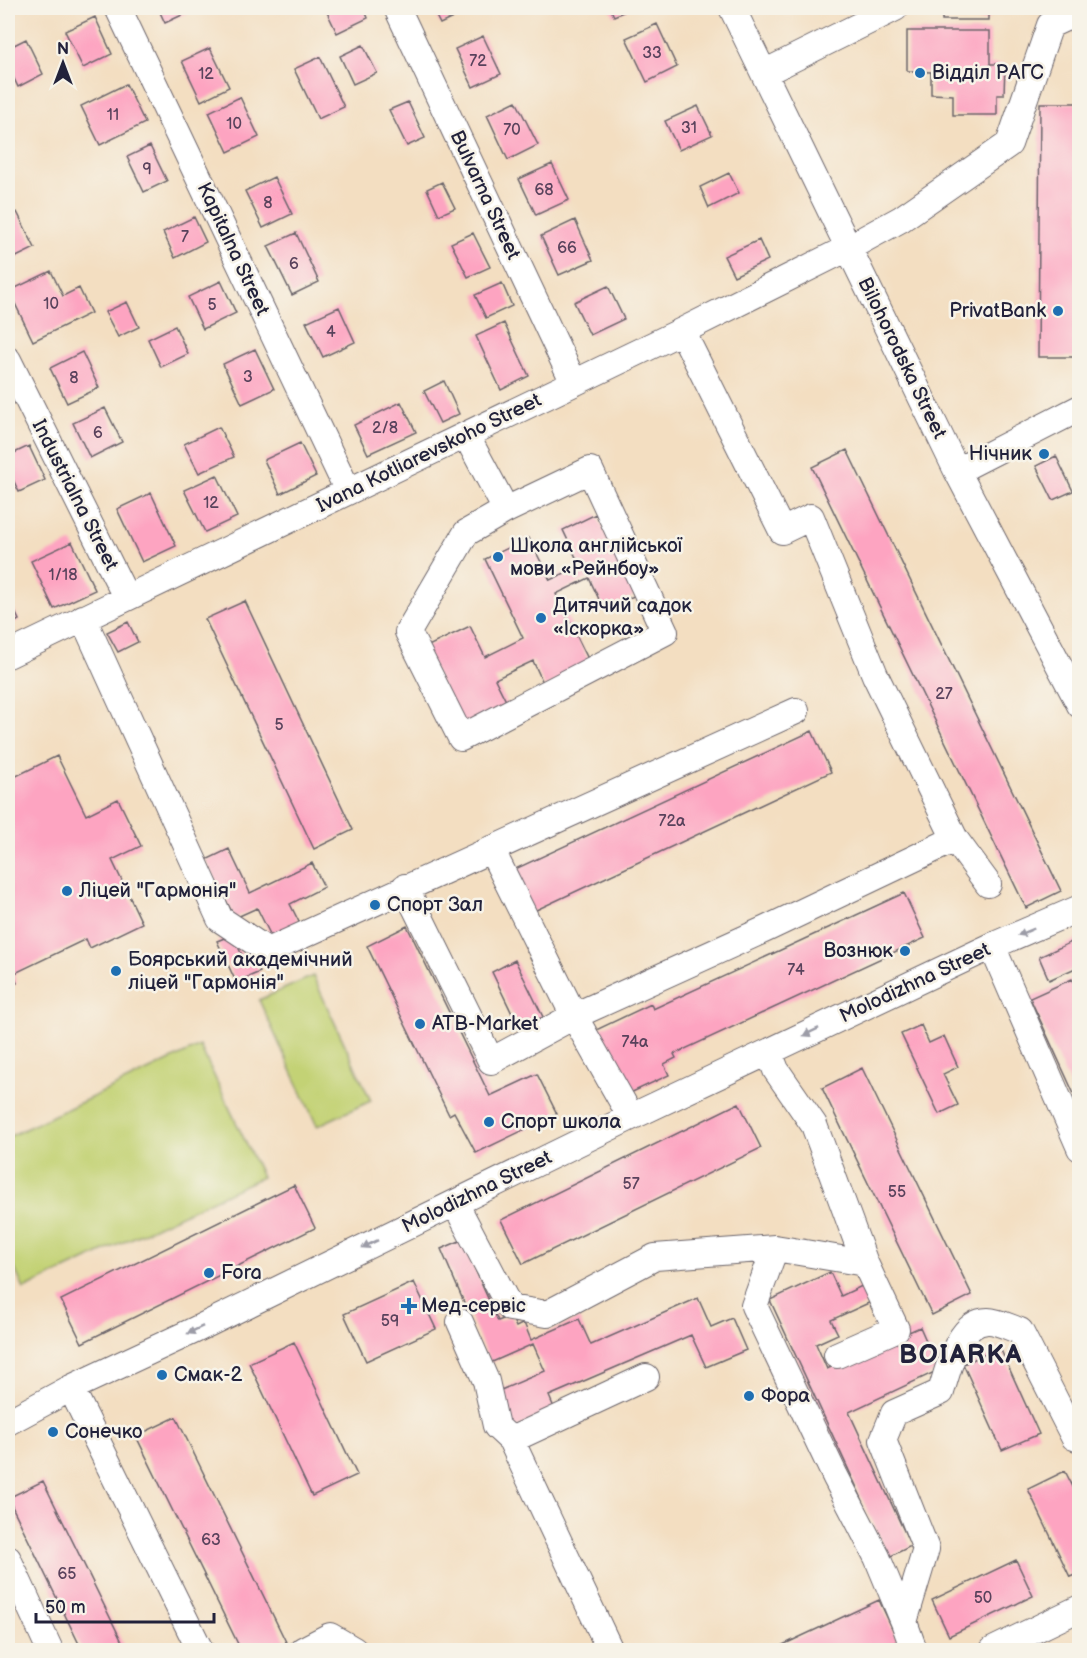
<svg xmlns="http://www.w3.org/2000/svg" width="1087" height="1658" font-family="'Balsamiq Sans',sans-serif">
<style>
.green{fill:#c3d274;stroke:#727a58;stroke-width:1.5}
.building{fill:#fda4c1}
.lines{fill:none;stroke-linecap:round;stroke-linejoin:round}
.minor-casing{stroke:#6b646a;stroke-width:28}
.minor{stroke:#fff;stroke-width:26}
.oneway{fill:#9c9ca7}
.poi-dot{fill:#1f6fb2;stroke:#f7f3e8;stroke-width:2}
.labels{text-anchor:middle;dominant-baseline:central;stroke-width:5;stroke-linejoin:round;paint-order:stroke}
.number-label{font-size:16px;fill:#59425c}
.poi-label{font-size:20px;fill:#22223b;stroke:#f7f3e8;text-anchor:start}
.street-label{font-size:20px;fill:#22223b;stroke:#f7f3e8}
.district-label{font-size:26px;font-weight:bold;letter-spacing:1.5px;fill:#22223b;stroke:#f7f3e8}
</style>
<rect width="100%" height="100%" fill="#f7f3e8"/>
<filter id="ink" filterUnits="userSpaceOnUse"><feTurbulence type="fractalNoise" baseFrequency=".0167" numOctaves="2"/><feDisplacementMap in="SourceGraphic" scale="12" xChannelSelector="R" yChannelSelector="G"/><feConvolveMatrix kernelMatrix="1 2 1 2 8 2 1 2 1" color-interpolation-filters="sRGB"/></filter>
<filter id="wash" filterUnits="userSpaceOnUse"><feTurbulence type="fractalNoise" baseFrequency=".008" numOctaves="4" result="noise"/><feDisplacementMap in="SourceGraphic" scale="24" xChannelSelector="R" yChannelSelector="G"/><feGaussianBlur stdDeviation="1.35" result="paint"/><feColorMatrix in="noise" values="0 0 0 0 0 0 0 0 0 0 0 0 0 0 0 0 0 1.4 0 .05"/><feComposite in="paint" operator="in"/></filter>
<g filter="url(#wash)">
<rect width="100%" height="100%" fill="#f3dec1"/>
<path class="green" d="M313,976L371,1101L317,1126L259,1000Z
M200,1046L262,1177L24,1289L8,1254V1137Z"/>
<g id="blocks">
<path class="building" d="M158,8H197L165,23Z
M325,8H364L368,18L337,33Z
M432,8H474L440,24Z
M610,8H632L614,16Z
M942,8H989V20H942Z
M95,17L112,54L83,68L65,31Z
M657,24L677,67L647,82L626,38Z
M907,31H990V64H1005L1004,95H997V115H953V95L931,94V72L907,71Z
M483,36L501,74L473,87L455,49Z
M26,39L43,74L18,87L8,66V48Z
M363,45L377,73L353,84L340,56Z
M210,48L229,87L201,101L182,61Z
M320,57L344,107L318,119L294,69Z
M126,84L145,123L100,145L81,106Z
M240,97L259,137L228,152L209,112Z
M516,101L538,145L508,160L487,115Z
M408,102L425,138L407,146L389,110Z
M1040,103H1080V357H1038Z
M698,106L712,135L679,150L665,121Z
M150,146L167,181L144,192L127,157Z
M552,164L569,200L536,215L519,179Z
M729,173L739,193L709,208L700,187Z
M274,177L292,214L263,228L245,191Z
M442,182L455,208L439,215L427,189Z
M17,212L35,248L8,261V217Z
M194,217L206,242L175,258L163,232Z
M575,220L593,260L559,275L541,236Z
M296,233L319,282L292,295L268,246Z
M473,233L490,267L468,277L451,243Z
M759,240L768,260L734,276L724,256Z
M51,271L63,296L79,288L91,313L33,341L9,291Z
M221,281L236,313L203,329L188,297Z
M502,283L512,306L486,318L475,295Z
M608,286L624,319L590,335L574,302Z
M127,302L139,327L118,337L105,312Z
M339,307L355,342L323,357L306,322Z
M504,323L529,376L501,390L476,336Z
M175,326L188,354L161,367L148,339Z
M255,349L274,389L242,404L223,364Z
M82,352L99,388L67,403L50,368Z
M444,381L459,414L440,423L424,391Z
M401,402L416,432L368,454L354,425Z
M105,408L122,442L90,458L73,423Z
M219,427L234,457L199,473L184,444Z
M300,443L316,476L280,494L264,460Z
M29,446L45,480L19,492L8,469V456Z
M847,450L1061,891L1026,908L812,467Z
M1056,456L1073,491L1053,500L1036,466Z
M217,475L237,517L205,532L184,490Z
M151,493L176,546L142,562L117,509Z
M596,514L636,595L604,610L589,578L556,594L591,665L545,687L533,661L495,679L508,705L462,728L424,648L470,626L485,657L523,638L485,559L529,538L550,580L580,566L563,530Z
M72,542L95,590L54,609L31,561Z
M8,597L19,620L8,626Z
M245,601L353,830L314,849L205,619Z
M128,622L138,642L118,652L107,632Z
M812,731L831,772L532,912L513,870Z
M57,756L86,815L118,799L141,846L112,860L142,923L90,948L86,939L13,974L17,983L8,988V789L12,787L8,780Z
M229,849L250,893L312,863L324,887L290,904L301,926L273,940L257,908L235,918L206,860Z
M904,893L925,938L674,1054L676,1058L664,1064L669,1075L626,1095L596,1030L651,1004L653,1009Z
M407,926L490,1096L537,1074L557,1114L476,1153L454,1112L449,1115L367,946Z
M232,935L243,957L251,955L260,972L236,982L217,941Z
M1080,938V966L1049,980L1039,957Z
M515,960L543,1017L519,1028L492,972Z
M1072,979L1080,996V1107L1030,998Z
M921,1025L929,1043L944,1036L958,1067L943,1074L958,1105L939,1114L901,1034Z
M862,1068L972,1295L932,1315L822,1088Z
M739,1103L761,1148L523,1264L501,1220Z
M294,1185L315,1228L82,1343L61,1300Z
M462,1240L498,1321L511,1316L516,1327L524,1323L531,1340L579,1319L591,1345L698,1298L711,1327L732,1318L746,1350L706,1367L691,1335L549,1396L555,1410L511,1430L494,1393L545,1371L533,1344L490,1363L441,1249Z
M830,1272L841,1296L866,1284L873,1301L831,1320L838,1334L816,1344L827,1369L920,1327L939,1370L849,1412L911,1546L889,1557L770,1300Z
M414,1282L436,1329L366,1361L344,1314Z
M294,1342L357,1475L312,1496L249,1363Z
M1000,1348L1039,1434L1002,1450L963,1364Z
M176,1417L287,1644L273,1650H241L136,1436Z
M1065,1471L1080,1501V1573L1070,1577L1028,1489Z
M43,1481L126,1650H82L8,1498Z
M1016,1560L1033,1596L949,1636L932,1600Z
M879,1600L898,1641L878,1650H772Z"/>
</g>
</g>
<g filter="url(#ink)">
<use href="#blocks" fill-opacity="0" stroke="#6b646a" stroke-width="1.5"/>
<g class="lines">
<g class="minor-casing">
<path id="minor" d="M118,8L348,491
M397,8L574,383
M732,8L957,471L1080,705
M764,73L895,8
M682,331L782,531L811,517L875,675L955,839L988,884
M8,360L126,597
M466,435L506,510L590,470L665,632L461,738L408,632L466,533L506,510
M957,471L1080,408
M83,618L220,919L268,951L796,711
M8,655L682,331L848,248L901,219L1009,144L1050,25L1080,11
M491,849L574,1016L631,1117
M405,887L491,1061L574,1016L766,929L955,839
M992,946L1080,1148
M769,1052L776,1070L814,1125L865,1263L896,1329L837,1355
M455,1203L510,1308L547,1314L655,1257L775,1248
M865,1263L775,1248L754,1306L835,1476L877,1557L904,1622
M460,1322L486,1381L496,1426L511,1440
M71,1388L200,1650
M8,1422L71,1388L193,1331L631,1117L992,946L1080,908
M8,1559L50,1650
M303,1650L330,1636L354,1650
M610,1650L511,1440L646,1377
M914,1650L904,1622L926,1549L883,1440L894,1413L941,1392C948,1370 958,1321 988,1321C998,1321 1011,1328 1020,1331L1074,1437L1080,1439
M993,1650L1080,1608"/>
</g>
<use href="#minor" class="minor"/>
</g>
<defs><path id="oneway-solid" d="M-6-.8H1V-3.2L6.5 0L1 3.2V.8H-6Z" transform="scale(1.5)"/></defs>
<g class="oneway">
<use href="#oneway-solid" transform="translate(1026 932) rotate(157)"/>
<use href="#oneway-solid" transform="translate(811 1032) rotate(154)"/>
<use href="#oneway-solid" transform="translate(370 1244) rotate(154)"/>
<use href="#oneway-solid" transform="translate(195 1330) rotate(154)"/>
</g>
</g>
<g class="poi-dot">
<circle cx="920" cy="73" r="6"/>
<circle cx="1058" cy="311" r="6"/>
<circle cx="1044" cy="454" r="6"/>
<circle cx="498" cy="557" r="6"/>
<circle cx="541" cy="618" r="6"/>
<circle cx="67" cy="891" r="6"/>
<circle cx="375" cy="905" r="6"/>
<circle cx="905" cy="951" r="6"/>
<circle cx="116" cy="971" r="6"/>
<circle cx="420" cy="1024" r="6"/>
<circle cx="489" cy="1122" r="6"/>
<circle cx="209" cy="1273" r="6"/>
<path d="M406 1297h6v6h6v6h-6v6h-6v-6h-6v-6h6z"/>
<circle cx="162" cy="1375" r="6"/>
<circle cx="749" cy="1396" r="6"/>
<circle cx="53" cy="1432" r="6"/>
</g>
<g class="labels">
<g class="number-label">
<text x="652" y="53">33</text>
<text x="478" y="61">72</text>
<text x="206" y="74">12</text>
<text x="113" y="115">11</text>
<text x="234" y="124">10</text>
<text x="689" y="128">31</text>
<text x="512" y="130">70</text>
<text x="147" y="169">9</text>
<text x="544" y="190">68</text>
<text x="268" y="203">8</text>
<text x="185" y="237">7</text>
<text x="567" y="248">66</text>
<text x="294" y="264">6</text>
<text x="51" y="304">10</text>
<text x="212" y="305">5</text>
<text x="331" y="332">4</text>
<text x="248" y="377">3</text>
<text x="74" y="378">8</text>
<text x="385" y="428">2/8</text>
<text x="98" y="433">6</text>
<text x="211" y="503">12</text>
<text x="63" y="575">1/18</text>
<text x="944" y="694">27</text>
<text x="279" y="725">5</text>
<text x="672" y="821">72а</text>
<text x="796" y="970">74</text>
<text x="635" y="1042">74а</text>
<text x="631" y="1184">57</text>
<text x="897" y="1192">55</text>
<text x="390" y="1321">59</text>
<text x="211" y="1540">63</text>
<text x="67" y="1574">65</text>
<text x="983" y="1598">50</text>
</g>
<g class="poi-label">
<text x="932" y="73">Відділ РАГС</text>
<text x="1046" y="311" text-anchor="end">PrivatBank</text>
<text x="1032" y="454" text-anchor="end">Нічник</text>
<text x="510" y="546">Школа англійської<tspan x="510" dy="23">мови «Рейнбоу»</tspan></text>
<text x="553" y="606">Дитячий садок<tspan x="553" dy="23">«Іскорка»</tspan></text>
<text x="79" y="891">Ліцей "Гармонія"</text>
<text x="387" y="905">Спорт Зал</text>
<text x="893" y="951" text-anchor="end">Вознюк</text>
<text x="128" y="960">Боярський академічний<tspan x="128" dy="23">ліцей "Гармонія"</tspan></text>
<text x="432" y="1024">ATB-Market</text>
<text x="501" y="1122">Спорт школа</text>
<text x="221" y="1273">Fora</text>
<text x="421" y="1306">Мед-сервіс</text>
<text x="174" y="1375">Смак-2</text>
<text x="761" y="1396">Фора</text>
<text x="65" y="1432">Сонечко</text>
</g>
<g class="street-label">
<text transform="translate(485 195) rotate(65)">Bulvarna Street</text>
<text transform="translate(233 249) rotate(65)">Kapitalna Street</text>
<text transform="translate(902 358) rotate(64)">Bilohorodska Street</text>
<text transform="translate(429 453) rotate(-26)">Ivana Kotliarevskoho Street</text>
<text transform="translate(75 495) rotate(63)">Industrialna Street</text>
<text transform="translate(915 983) rotate(-25)">Molodizhna Street</text>
<text transform="translate(477 1192) rotate(-26)">Molodizhna Street</text>
</g>
<g class="district-label">
<text x="961" y="1355">BOIARKA</text>
</g>
</g>
<rect width="1087" height="1658" fill="none" stroke="#f7f3e8" stroke-width="30"/>
<g transform="translate(63 63)" stroke="#f7f3e8" stroke-width="4.5" paint-order="stroke">
<path d="M0-4.5L10 22L0 15L-10 22Z" fill="#22223b"/>
<text y="-9" font-size="16" font-weight="bold" text-anchor="middle" fill="#22223b">N</text>
</g>
<path d="M36 1613v9h178v-9" fill="none" stroke="#22223b" stroke-width="3"/>
<text x="45" y="1613" font-size="18" fill="#22223b" stroke="#f7f3e8" stroke-width="4.5" paint-order="stroke">50 m</text>
</svg>
